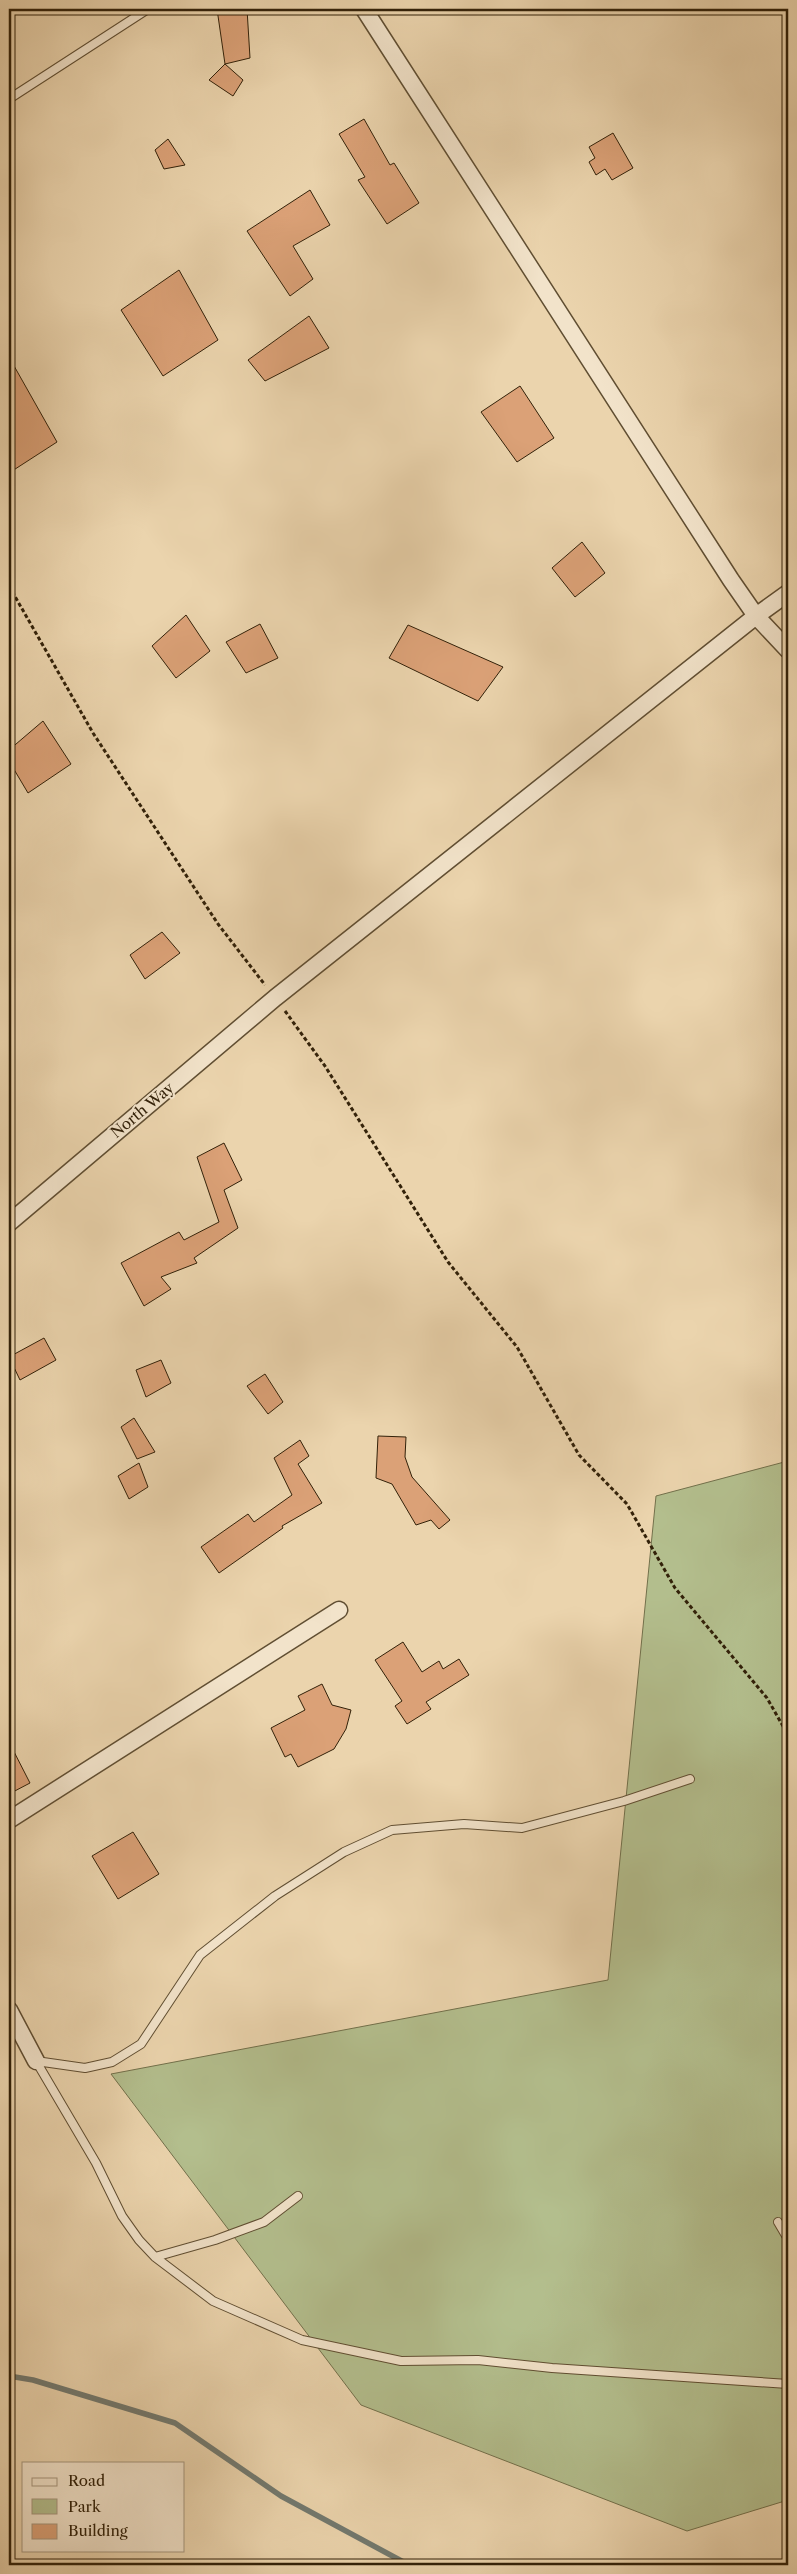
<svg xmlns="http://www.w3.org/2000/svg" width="797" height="2574" font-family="'Libre Caslon Text',serif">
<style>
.green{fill:#b3be8d;stroke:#72704b}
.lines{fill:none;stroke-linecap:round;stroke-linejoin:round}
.stream{stroke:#737a70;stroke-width:5.5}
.building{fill:#dba177;stroke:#322109}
.service-casing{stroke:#604e32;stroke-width:10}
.minor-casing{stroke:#604e32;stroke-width:19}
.path{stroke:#322109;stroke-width:3;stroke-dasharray:4 2.5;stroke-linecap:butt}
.service{stroke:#f2e3ca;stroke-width:8}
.minor{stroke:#f2e3ca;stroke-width:16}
.labels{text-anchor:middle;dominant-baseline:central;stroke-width:4;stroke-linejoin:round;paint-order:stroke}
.street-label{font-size:15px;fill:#322109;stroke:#f2e3ca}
</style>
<rect width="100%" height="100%" fill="#ebd4ad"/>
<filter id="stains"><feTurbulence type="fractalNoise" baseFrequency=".004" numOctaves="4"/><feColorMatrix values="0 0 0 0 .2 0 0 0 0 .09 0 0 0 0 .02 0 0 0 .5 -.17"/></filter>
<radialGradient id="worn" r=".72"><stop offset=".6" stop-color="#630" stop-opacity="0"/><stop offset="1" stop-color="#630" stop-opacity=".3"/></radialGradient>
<path class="green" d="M788,1461V2500L687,2531L361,2405L111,2074L608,1980L656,1496Z"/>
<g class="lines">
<path class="stream" d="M9,2376L33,2380L175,2423L281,2496L409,2565"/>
</g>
<path class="building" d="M217,9H247L250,58L225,64Z
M225,64L243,80L233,96L209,80Z
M364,119L390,165L394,163L419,203L387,224L358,180L365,177L339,134Z
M613,133L633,168L612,180L605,169L596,175L589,162L595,158L589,147Z
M168,139L185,165L164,169L155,150Z
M310,190L330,225L293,246L313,279L290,296L247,231Z
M179,270L218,340L163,376L121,310Z
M309,316L329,348L265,381L248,360Z
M9,357L57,442L9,473Z
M520,386L554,438L517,462L481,412Z
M582,542L605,573L575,597L552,568Z
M186,615L210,651L176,678L152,646Z
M260,624L278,658L246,673L226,642Z
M408,625L503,667L478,701L389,658Z
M43,721L71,764L28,793L9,761V750Z
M162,932L180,953L145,979L130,955Z
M224,1143L242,1180L224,1190L238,1228L194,1258L197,1263L161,1277L171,1289L144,1306L121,1263L179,1232L184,1240L219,1222L197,1157Z
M44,1338L56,1360L20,1380L9,1357Z
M161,1360L171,1383L146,1397L136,1370Z
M265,1374L283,1402L268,1414L247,1386Z
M134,1418L155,1452L137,1459L121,1427Z
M378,1436L406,1437L405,1457L412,1477L450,1520L439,1529L431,1520L416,1525L392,1484L376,1478Z
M300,1440L309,1456L298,1464L322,1503L282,1526L283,1528L219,1573L201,1547L248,1514L254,1522L292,1495L274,1458Z
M139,1463L148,1487L129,1499L118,1476Z
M403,1642L422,1672L439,1661L443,1669L459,1659L469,1675L426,1702L431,1709L407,1724L395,1706L402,1701L375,1660Z
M322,1684L332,1705L351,1710L346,1729L334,1749L298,1767L291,1754L285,1757L271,1728L305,1710L298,1696Z
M9,1742L30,1783L9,1794Z
M133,1832L159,1874L118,1899L92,1856Z"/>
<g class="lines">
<g class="service-casing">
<path id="service" d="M9,99L148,9
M36,2061L96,2163L122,2216L139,2240L155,2257L213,2301L302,2340L401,2361L478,2360L552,2368L788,2384
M36,2061L85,2068L112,2062L141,2044L200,1955L275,1896L344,1852L392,1830L464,1824L522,1828L624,1801L690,1779
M778,2222L788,2239
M155,2257L215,2240L264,2222L298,2196"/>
</g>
<g class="minor-casing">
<path id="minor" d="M364,9L731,580L756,616L788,650
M9,1223L275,998L756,616L788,593
M9,1820L339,1610
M9,2010L36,2061"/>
</g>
<path class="path" d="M9,586L93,733L218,924L265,985
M285,1011L325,1066L448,1262L517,1347L579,1455L627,1504L675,1588L767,1698L788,1735"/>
<use href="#service" class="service"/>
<use href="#minor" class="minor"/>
</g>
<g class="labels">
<g class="street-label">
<text transform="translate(142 1110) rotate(-40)">North Way</text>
</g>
</g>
<rect width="797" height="2574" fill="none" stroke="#ebd4ad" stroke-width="30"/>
<rect x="10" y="10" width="777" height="2554" fill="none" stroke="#322109" stroke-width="2.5"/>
<rect x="15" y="15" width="767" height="2544" fill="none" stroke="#322109"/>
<rect x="22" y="2462" width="162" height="90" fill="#f2e3ca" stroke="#a5957d"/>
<rect x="32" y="2478" width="25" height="8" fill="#f2e3ca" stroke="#a5957d"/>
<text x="68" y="2486" font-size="15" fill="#322109">Road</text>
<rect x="32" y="2499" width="25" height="15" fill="#b3be8d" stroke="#a5957d"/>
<text x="68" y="2512" font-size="15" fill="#322109">Park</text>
<rect x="32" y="2524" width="25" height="15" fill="#dba177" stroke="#a5957d"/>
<text x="68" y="2536" font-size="15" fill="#322109">Building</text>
<rect width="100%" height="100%" filter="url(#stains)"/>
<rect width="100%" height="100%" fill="url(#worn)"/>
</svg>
